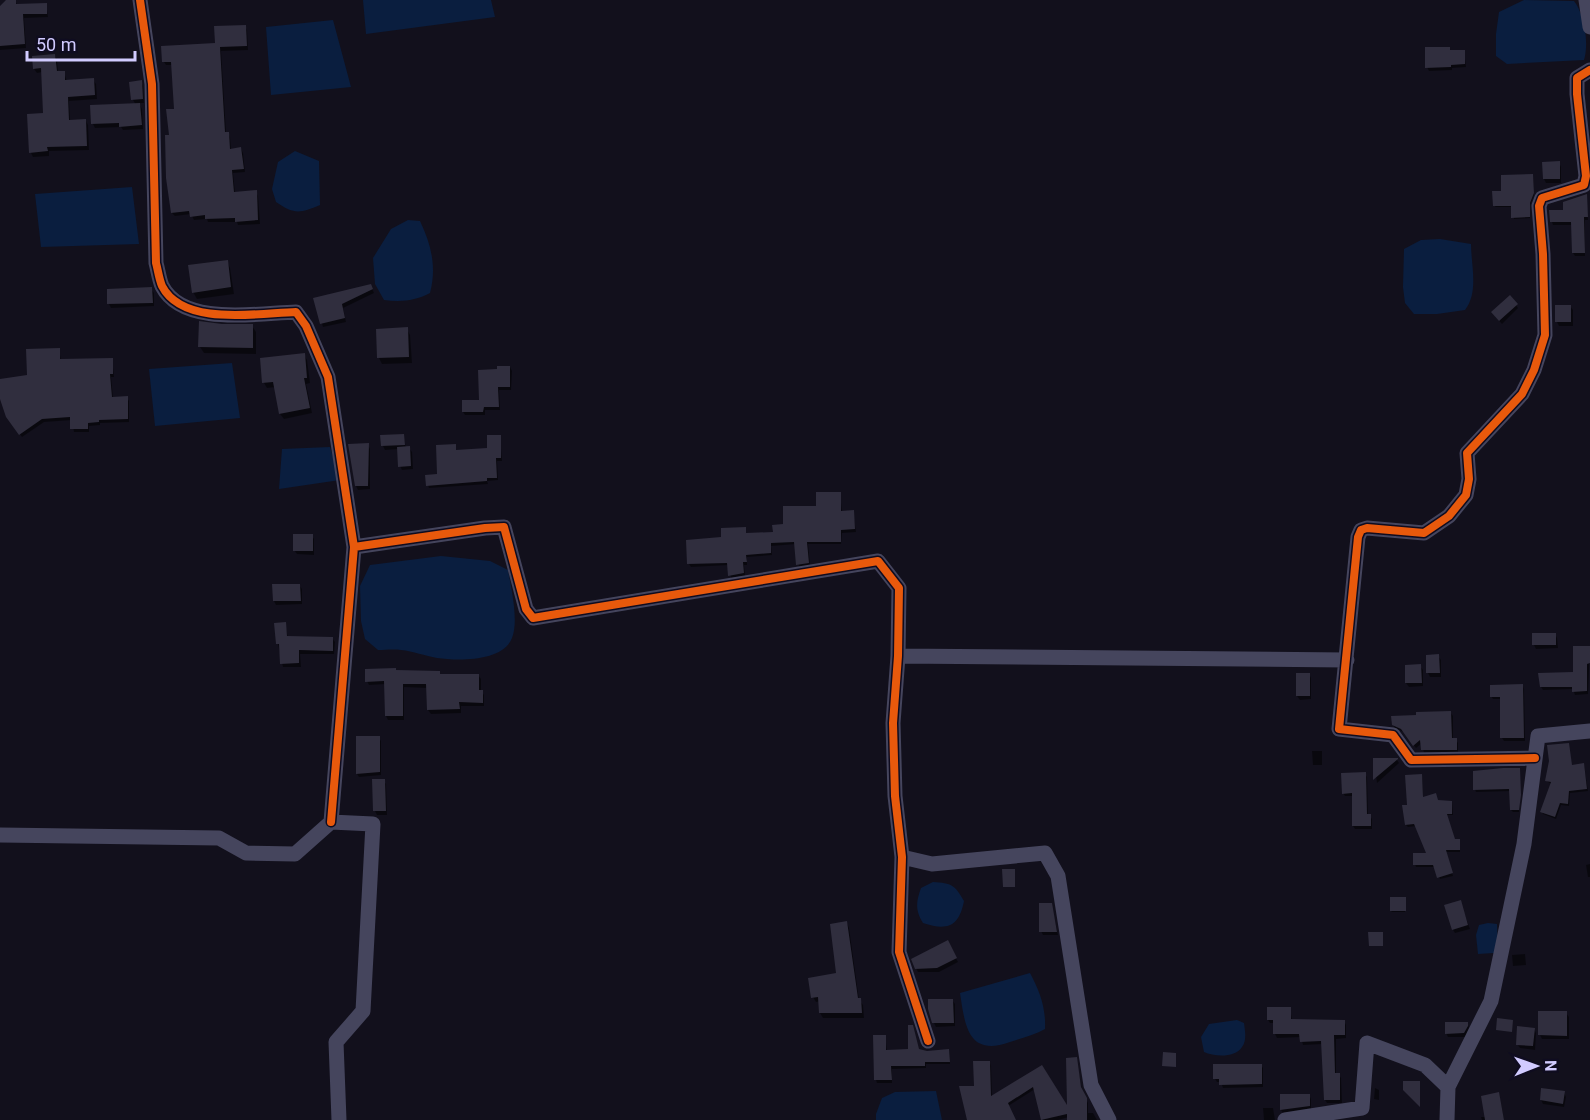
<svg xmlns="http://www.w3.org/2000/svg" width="1590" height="1120" font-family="Roboto,sans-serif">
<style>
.water{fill:#0a1e3f}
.shadow{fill:#0007}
.building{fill:#302e3e}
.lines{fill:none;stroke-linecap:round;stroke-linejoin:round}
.minor{stroke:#45455d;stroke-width:15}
.cycleway-casing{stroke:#0f0c20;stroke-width:11}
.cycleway{stroke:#e8590c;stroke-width:8}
</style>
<rect width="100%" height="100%" fill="#12101c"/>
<path class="water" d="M363,0H491L495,17L366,34Z
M1524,0L1574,1C1585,15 1589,44 1584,60L1507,64L1496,56V34L1499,12Z
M333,20L351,87L271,95L266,27Z
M295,151L319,161L320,205C300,213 295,215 276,202L272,189L278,162Z
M132,187L139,244L41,247L35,194Z
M408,220L420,221C431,244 437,267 430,293C415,301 401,302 384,300L375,284L373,258L391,229Z
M1440,239L1471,244C1471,265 1479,292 1465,310L1437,314H1414L1405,303L1403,287L1404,249L1421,240Z
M232,363L240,418L155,426L149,369Z
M330,447L340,480L279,489L282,449Z
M441,556L490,561L508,570C511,587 519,621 512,638C503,662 458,661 437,658C425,656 413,651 401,650C393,649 385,650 378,650L365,639L361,621L360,586L370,565Z
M933,882C952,883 955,885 964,901C959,927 947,931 923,923C915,910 916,902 921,888Z
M1488,923L1497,924L1498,948L1494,953L1478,954L1476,935L1479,925Z
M1030,973C1040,992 1046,1008 1045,1029C1034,1035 1022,1038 1010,1042C968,1057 965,1026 960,993Z
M1237,1020L1244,1023C1245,1031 1247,1040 1242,1047C1235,1058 1215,1057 1204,1052L1201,1037L1209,1024Z
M936,1091L942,1120H876V1114L882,1098L895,1092Z"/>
<path class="shadow" d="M15,0L17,5L46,4L48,17L24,18L26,48L0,50V9Z
M245,26L247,30L248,50L221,51L226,133H228L230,137L231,150L241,149L243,153L245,172L233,173L235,193L256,192L258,196L260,224L238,225L237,222H208L207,219L194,220L191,214L175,216L172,213L170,136L175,110L173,65H166L164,62L216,45Z
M1449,48L1451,51H1464L1466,67L1452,68V70L1429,71L1427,67Z
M55,55L57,60L58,73L64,72L67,82L93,80L96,84L97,99L69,101L70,121H86L88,125L89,150L49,151V156L33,157L31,153L45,114L42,72L37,73L34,69Z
M141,82L143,86L144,103H139L142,109L143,129L123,130L121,127L95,128L93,124L92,106L136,105L133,100L131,83Z
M1544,163H1559L1561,167V183H1546L1544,179Z
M1533,176L1534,195L1530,205V218L1514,219L1513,207H1495L1502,193Z
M1586,196L1588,220H1585V256H1575L1573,253V225H1553L1552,222Z
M227,261L230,268L234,294L197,299L193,292Z
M371,286L374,293L343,308L346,322L323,327L315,299Z
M151,289L154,293V306L111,308L109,304Z
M1516,305L1518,308L1502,324L1495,316Z
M1570,306L1573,310V326H1559L1557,322Z
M252,326L256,332V354L204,353L200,347Z
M407,329L410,335L412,363L382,364L379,358Z
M59,349L61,361L112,359L114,377H111L113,398H127L129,401V422L100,423V425L89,426V432H74L72,420L44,422L22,437L10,421L0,396V381L29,376Z
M304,355L307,360L310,383L306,384L312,413L284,419L280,414L275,387L267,388L264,383L261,360Z
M510,367L512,371L511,390H499L500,410H485V415H465L463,412L481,402L498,370Z
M403,435L406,448H409L412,452L413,469L402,470L400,466L399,449L385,450L383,446Z
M500,437L502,461H497L498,480L487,481L488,484L429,488L428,485L439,475L455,446L456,451L489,450Z
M368,445L370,449V489L358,490L356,486Z
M840,494L842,512H853L856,532L842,533L841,544H808L810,565L799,567L796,544L771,546L772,555L747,557V565H744L745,576L731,578L729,565L691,567L689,564L687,541L722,539L745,529L746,535L774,533Z
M312,536L314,539V555L297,554L294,550Z
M299,585L302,589V604L276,605L274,601V586Z
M285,624L288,638H332L335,642L334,654H300L301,667H283L278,644L276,625Z
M1555,634L1557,638L1558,648L1536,649L1534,645Z
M1590,647L1588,694L1575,695L1573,689L1543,690L1541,687L1575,673Z
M1427,656H1438L1441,660V677H1430L1428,673Z
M1420,666L1423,670V686L1409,687L1406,683Z
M397,672L441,676L478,675L481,679V691L484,695V706H461V713L431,714L428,710V688L404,687V720H388L386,716V684L369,685L367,681Z
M1309,674L1311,678V699L1300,700L1297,696Z
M1523,686L1524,689L1525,741H1504L1502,738L1501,699H1493L1491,696Z
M1450,712L1453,716V740H1456L1458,743V753H1424L1422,743L1416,748L1404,732L1395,728L1393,725Z
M357,738H379L381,741V775L359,777L357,774Z
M1312,751H1322V765H1313Z
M1374,760H1397L1399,763L1377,783Z
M1584,765L1588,791L1570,793L1569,806L1561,805L1556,819L1543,814L1542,811L1551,784L1547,781L1572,766Z
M1520,772L1519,812H1513L1511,810V791L1476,792L1475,789Z
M1365,774L1367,777L1368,816H1370L1372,819V829H1355L1353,826V796H1345L1343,793Z
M1422,778L1423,798L1438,802H1452L1453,815H1447L1455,841H1459L1460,843V852H1446L1453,876L1440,879L1435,867H1416L1415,864L1428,855L1416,826L1408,827L1406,825L1404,806H1408Z
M374,781H384L386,784L387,815H377L375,811Z
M1590,864V877H1588L1586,865Z
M1405,900V912H1392L1391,911Z
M1460,902L1470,929L1455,933L1453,930Z
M1051,904L1058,935H1043L1041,931Z
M847,923L849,928L859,1000L863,1005L864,1018H823L820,1013V1001L816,1002L813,997L838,974Z
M947,942L958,962L939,972H918L916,968Z
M1525,954L1526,965L1513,966L1512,955Z
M952,1000L955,1004V1026L936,1027L934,1023Z
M1290,1008L1292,1020L1344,1021L1346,1025V1038L1336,1039V1075H1339L1341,1078L1342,1103H1327L1325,1100L1323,1044L1303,1045L1301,1037L1277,1038L1275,1034L1274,1023H1270L1268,1020Z
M1540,1013H1566L1569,1017V1039H1542L1540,1035Z
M1467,1023L1469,1027L1466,1037H1448L1446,1033Z
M1534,1029L1536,1033L1535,1050L1520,1048L1517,1044Z
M885,1036L887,1051L926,1052L949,1050L950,1064H926V1068L892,1069V1083H877L876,1080Z
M1076,1059L1082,1091L1088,1103V1113H1093L1097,1120H1069V1117L1058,1120H1043L1035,1089L1008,1106L1015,1120H968L975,1087L990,1063L991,1066L992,1098L1042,1067L1068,1110Z
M1261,1065L1263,1068V1087L1223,1088L1221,1082H1217L1215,1079Z
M1375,1088L1379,1090V1100L1374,1099Z
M1564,1093L1566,1097L1564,1107L1543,1104L1541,1100Z
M1499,1094L1504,1120H1482L1481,1117H1486Z
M1309,1095L1311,1099V1110L1284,1114L1281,1110Z
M1263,1108H1273L1275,1120H1264Z"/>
<path class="building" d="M6,0H16V4L47,3V14H23L25,44L0,46V6Z
M246,25L247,46L220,47L225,132H229L230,149L241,147L244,169L232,170L234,192L257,190L258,220L235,222V218L205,219V215L190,217L189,211L171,213L166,178L165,135H169L166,109H174L171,62H162L161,46L215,43L214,26Z
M1425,47H1450V50H1465V64L1451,65V67L1425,68Z
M55,54L57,71H65V80L94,78L95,95L68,97L69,120L86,119L87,146L47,147L48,151L29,153L27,114L43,113L41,68L33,69L32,56Z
M142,80L143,99L131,100L129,82Z
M140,103L142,125L119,127V123L91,124L90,105Z
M1560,161V179H1543L1542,162Z
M1533,174L1534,193L1530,203V217L1511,218V206H1493L1492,191H1501V175Z
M1587,194L1588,217H1584L1585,253H1572L1571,222H1550L1549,210H1563V202Z
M228,260L231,287L192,293L188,265Z
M371,284L373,289L342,304L345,318L320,324L313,298Z
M152,287L153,303L107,304V289Z
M1510,295L1518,304L1499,321L1491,312Z
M1555,305H1571V322H1555Z
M199,321L222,324H253V348L198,347Z
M408,327L409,357L377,358L376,329Z
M60,348V359L113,358V374H110L112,397L128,396V419L99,420V422L88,423V429H70V417L42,419L19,435L6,417L0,399V379L27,375L26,349Z
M305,353L307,378H304L310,408L279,414L273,382L262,383L260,358Z
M497,366H510V387H498L499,407H484L483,412H462V400H479L478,370L497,369Z
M404,434L405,445L381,446L380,435Z
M487,435H501V458H496L497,478H487V481L426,486L425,475L437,474L436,445L456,444V450L487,448Z
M369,443L368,486H355L348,444Z
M410,446L411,466L398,467L397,447Z
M816,492H841V511L854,510L855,529L841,530V542H807L809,563L796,565L794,542L771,543V553L746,555L747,562H743L744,573L728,576L727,563L687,564L686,540L721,537V528L746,527V533L773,532L772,525L783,524V506H816Z
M293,534H313V551H293Z
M272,584H300L301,601H273Z
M286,622L287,636L333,637V651L299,650V663L280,664L279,644H276L274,623Z
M1532,633H1556V645H1532Z
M1573,646H1590V663L1587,664V691L1572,692V687H1540L1538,673L1573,672Z
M1439,654L1440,673H1426V655Z
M1421,664L1422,683H1405V665Z
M396,668V670L440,671V674H479V690H483V703L459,702L460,709L427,710L426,684H403V716H385L384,681L365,682V669Z
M1296,673H1310V696H1296Z
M1523,684L1524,738H1500V697H1490V685Z
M1451,711L1452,738H1457V750H1421L1420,740L1413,746L1401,729L1392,725L1391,716L1416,715V712Z
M356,736H380V772L356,774Z
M1569,743L1572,765L1584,763L1587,789L1569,791L1568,804L1560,803L1555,817L1540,812L1551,782L1545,781L1549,761L1547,745Z
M1373,758H1398V759L1373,780Z
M1503,768H1520L1521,795L1519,810H1510L1509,789L1473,790V771Z
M1366,772L1367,814H1371V826H1352V793L1342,794L1341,773Z
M1422,774L1423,797L1436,793L1438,800L1452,801V814H1447L1455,839H1460V850H1446L1453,873L1437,878L1433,865H1413V853H1426L1414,824L1405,825L1402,805H1407L1405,775Z
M372,779H385L386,811H373Z
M1002,869H1015V887H1003Z
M1390,897H1406V911H1390Z
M1461,900L1468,925L1452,930L1444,905Z
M1039,903H1052L1057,932H1039Z
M847,921L858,998H861L862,1013H819L818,997L811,998L808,978L836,973L830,924Z
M1368,932H1383V946H1369Z
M948,940L957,958L937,968L915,969L911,959Z
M928,999H953L954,1023H932L928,1009Z
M1267,1007H1291V1019L1345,1020V1035H1334L1335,1073H1340V1100H1324L1321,1041L1300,1042L1299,1034H1273V1020H1267Z
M1538,1011H1567V1036L1538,1035Z
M1497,1018L1513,1020L1512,1032L1496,1030Z
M1445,1022H1468V1026L1464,1033L1445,1034Z
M908,1025H913L919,1049L927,1051L949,1049L950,1062H925V1066H891L892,1080H874L873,1035H886V1050L908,1049Z
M1517,1026L1535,1028L1533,1046L1516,1045Z
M1163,1052L1176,1053V1067L1162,1066Z
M1077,1057L1081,1087L1087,1098V1120H1067V1114L1041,1120L1033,1087L1008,1103L1016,1120H967L959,1086H974L973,1061H990L991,1096L1042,1065L1067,1105L1066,1058Z
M1213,1064H1262V1084L1219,1085V1079H1213Z
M1403,1081H1420V1107L1403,1090Z
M1541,1088L1565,1091L1563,1104L1540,1100Z
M1499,1092L1504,1120H1485L1481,1096Z
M1280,1094H1310V1106L1280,1110Z"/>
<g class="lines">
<path class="minor" d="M140,0L152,84L156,263C158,270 159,279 162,286C183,327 258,313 296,312L306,326L328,377L354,547L331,822
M1586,0L1590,27
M354,547L485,528L504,527L526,609L533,618L878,561L899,588L898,656L893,723L895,796L902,857L899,952L928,1041
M898,656L1347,660
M1535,758L1411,760L1393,735L1339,729L1358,537L1361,530L1367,528L1424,533L1449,516L1466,495L1469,479L1467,453L1522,394L1534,370L1545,335L1543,254L1539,206L1542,198L1584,185L1586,176L1577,94V78L1590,70
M0,835L219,838L246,853L295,854L331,822L373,824L363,1011L336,1042L339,1120
M902,857L932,864L1045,853L1058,876L1091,1085L1109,1120
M1448,1087L1491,1001L1524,844L1538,736L1590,731
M1285,1120L1362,1108L1367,1043L1425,1065L1448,1087L1447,1120"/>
<g class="cycleway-casing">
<path id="cycleway" d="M140,0L152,84L156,263C158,270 159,279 162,286C183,327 258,313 296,312L306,326L328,377L354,547L331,822
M354,547L485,528L504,527L526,609L533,618L878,561L899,588L898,656L893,723L895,796L902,857L899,952L928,1041
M1535,758L1411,760L1393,735L1339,729L1358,537L1361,530L1367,528L1424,533L1449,516L1466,495L1469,479L1467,453L1522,394L1534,370L1545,335L1543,254L1539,206L1542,198L1584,185L1586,176L1577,94V78L1590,70"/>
</g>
<use href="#cycleway" class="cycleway"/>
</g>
<g transform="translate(1536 1066) rotate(89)" stroke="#0f0c20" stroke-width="4.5" paint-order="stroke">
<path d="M0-4.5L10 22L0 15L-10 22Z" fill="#d1cbff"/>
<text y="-9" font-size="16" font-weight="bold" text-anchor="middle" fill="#d1cbff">N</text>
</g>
<path d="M27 51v9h108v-9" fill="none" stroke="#d1cbff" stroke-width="3"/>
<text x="36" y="51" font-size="18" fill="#d1cbff" stroke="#0f0c20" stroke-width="4.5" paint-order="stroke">50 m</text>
</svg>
